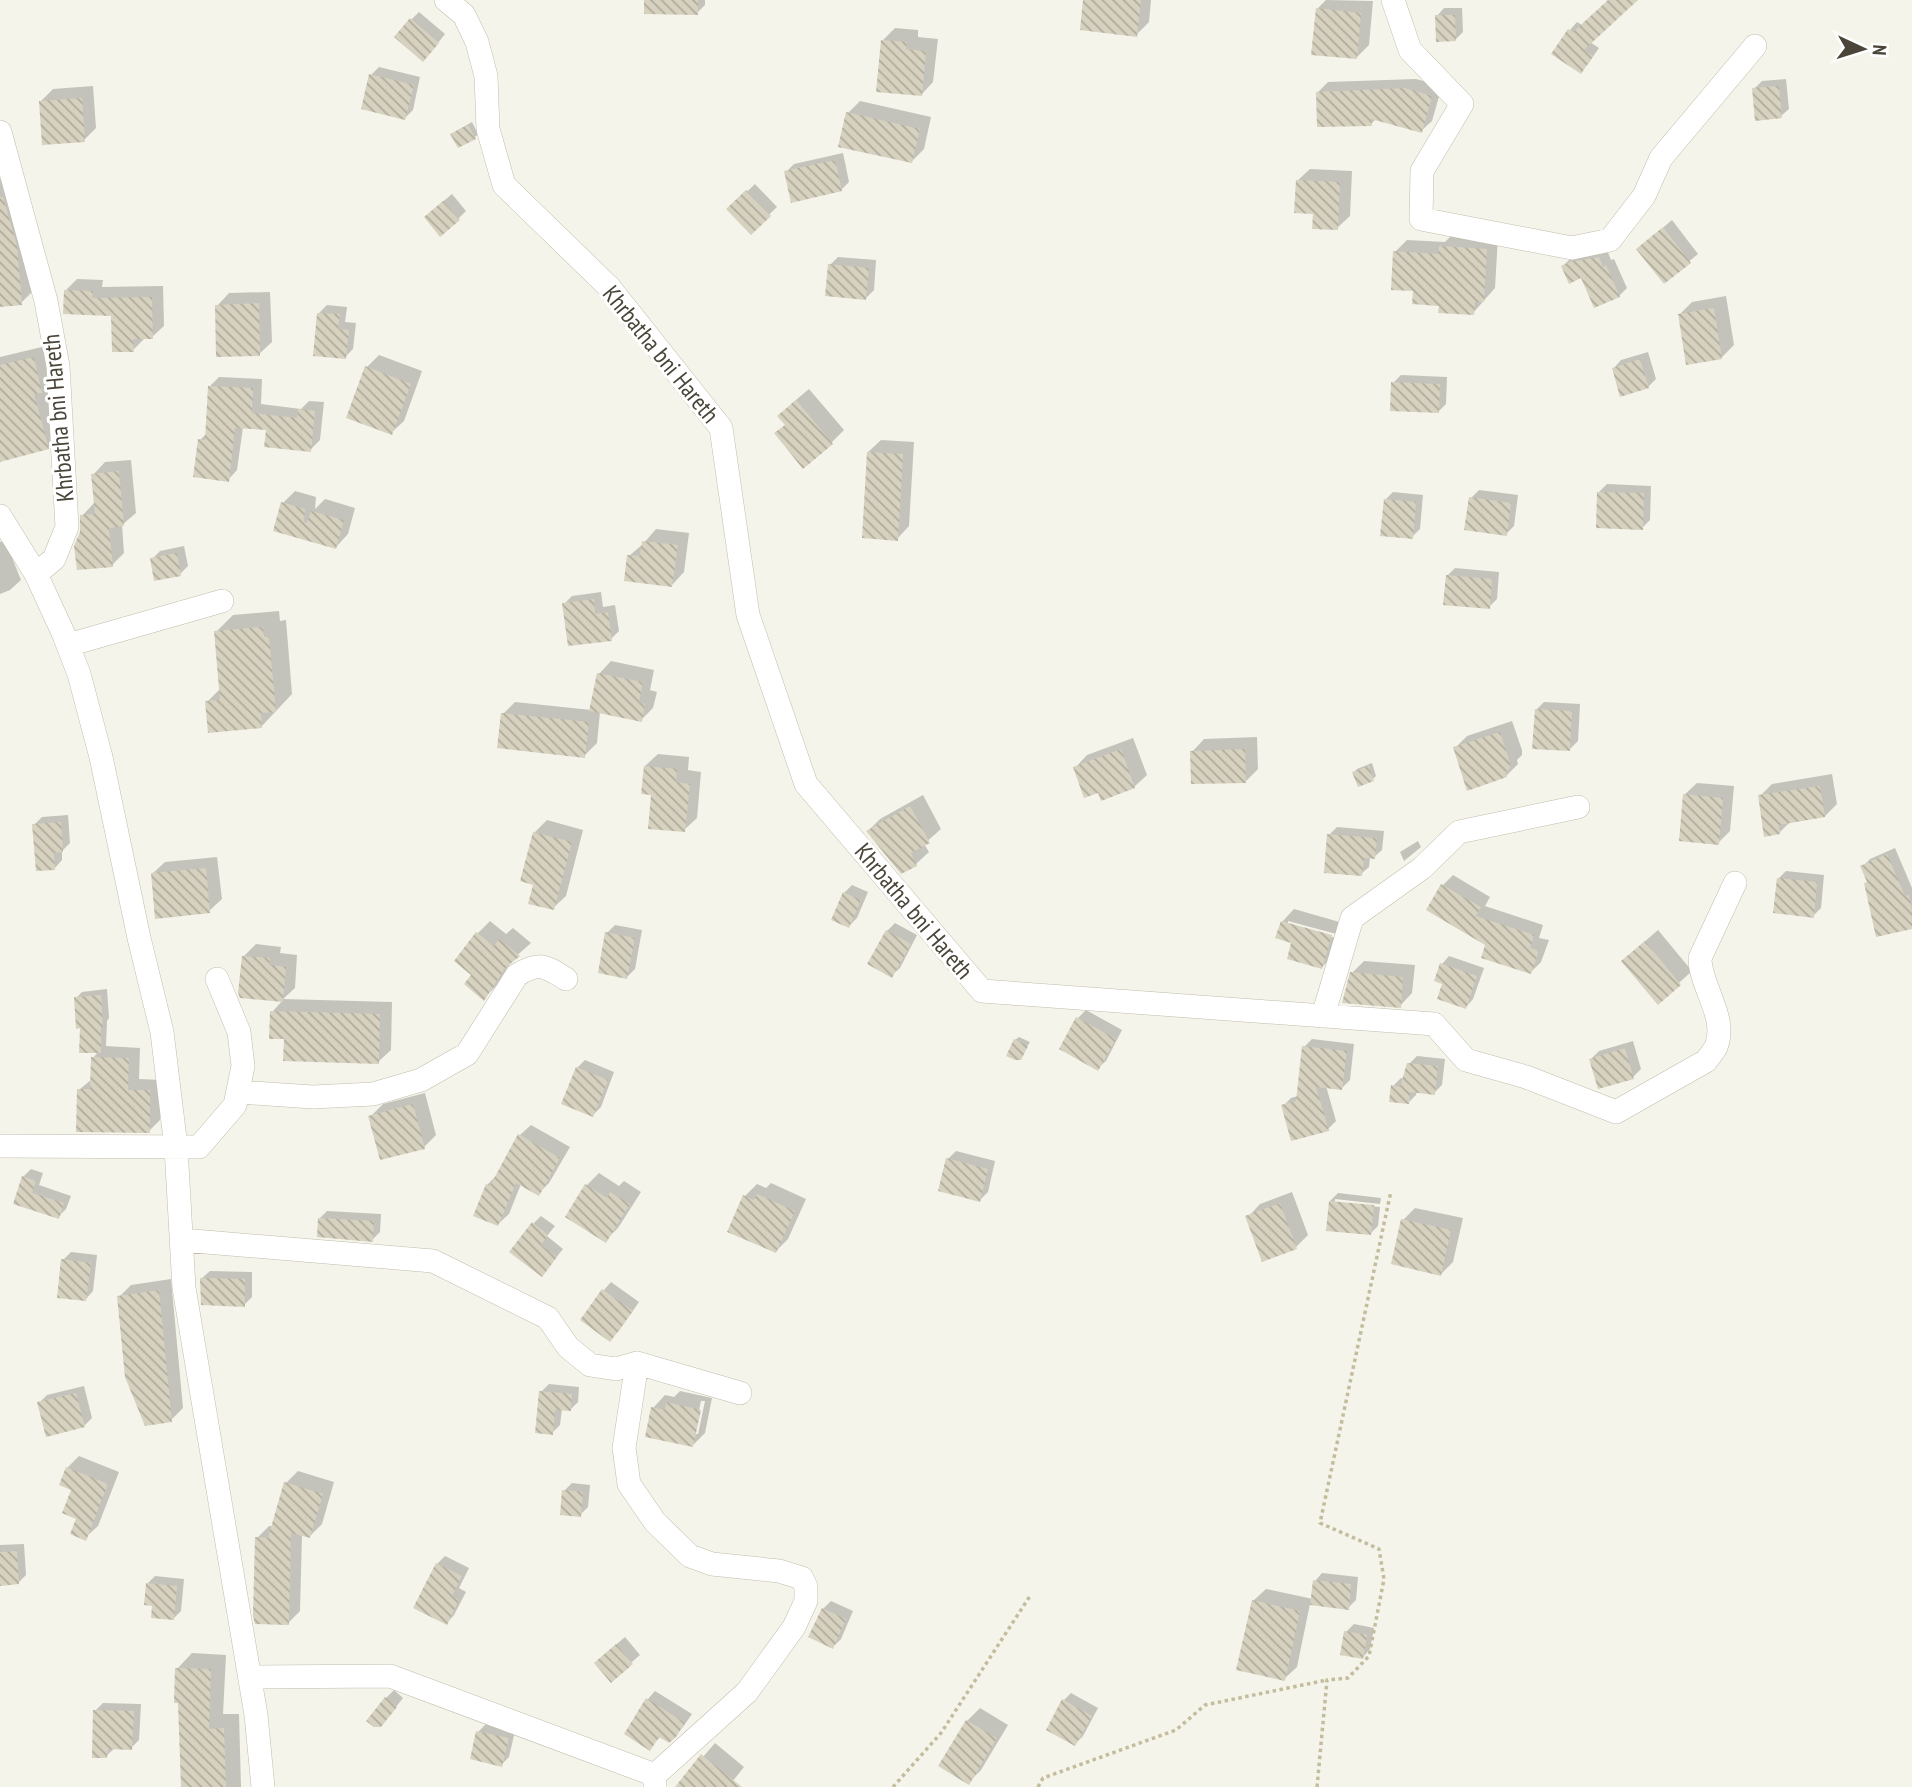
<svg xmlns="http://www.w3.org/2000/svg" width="1912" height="1787" font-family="'PT Sans Narrow',sans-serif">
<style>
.shadow{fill:#0003;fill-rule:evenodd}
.building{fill:url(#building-back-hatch)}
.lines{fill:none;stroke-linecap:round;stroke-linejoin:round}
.minor-casing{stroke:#c1bdac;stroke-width:24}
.path{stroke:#c3bc9d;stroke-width:3.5;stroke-dasharray:3.5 3.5;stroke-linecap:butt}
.minor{stroke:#fff;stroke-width:23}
.labels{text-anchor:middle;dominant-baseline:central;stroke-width:6;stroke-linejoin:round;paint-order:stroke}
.street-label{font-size:24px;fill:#4a4538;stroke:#fff}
</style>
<defs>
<pattern id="building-back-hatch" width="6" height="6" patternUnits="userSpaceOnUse" patternTransform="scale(1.75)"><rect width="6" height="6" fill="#d7d1bf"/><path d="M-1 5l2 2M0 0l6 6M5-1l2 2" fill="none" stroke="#b0ab9c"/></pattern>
</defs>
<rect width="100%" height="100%" fill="#f5f4ea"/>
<path class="shadow" d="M664,0H705V5L697,13Z
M1085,0H1151L1149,22L1136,35Z
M1326,0L1373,1L1369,45L1357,57L1317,9Z
M1610,0H1636L1590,42L1599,48L1588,64L1580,72L1554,54L1570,30L1577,22L1582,25Z
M1444,8H1462L1463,32L1456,39L1437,16Z
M419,12L445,34L431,52L411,20Z
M895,28L918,30V37L938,39L933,82L921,95L883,40Z
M379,67L420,77L413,110L405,118L371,75Z
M1416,79L1442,86L1432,121L1421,131L1376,119L1371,124L1318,92L1328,82Z
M1786,79L1789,109L1781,116L1754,89L1762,81Z
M93,86L96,128L84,140L41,101L53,89Z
M860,101L931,117L924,149L912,161L848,113Z
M472,122L478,134L475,137L456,131Z
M843,153L849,182L841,190L786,172L794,164Z
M1310,169L1352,171L1350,216L1337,228L1315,212L1297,181Z
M13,176L33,291L21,303L0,305V179Z
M755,184L777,207L751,232L729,209Z
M452,194L466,211L458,219L434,209Z
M1672,220L1698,254L1664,282L1638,249Z
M1453,234L1498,237L1495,288L1473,313L1441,304L1415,289L1395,252L1407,240L1445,242Z
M1607,250L1611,260L1614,259L1627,288L1619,296L1563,266L1571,258Z
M838,257L876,260L874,290L866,298L830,265Z
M77,279L103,280L102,287L163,286L164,326L152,337L144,339L133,350L113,314L66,290Z
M270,292L272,342L259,354L217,306L229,293Z
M1726,296L1734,345L1722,357L1680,314L1692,302Z
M327,305L347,307L345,322L356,323L353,349L345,357L319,313Z
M46,346L54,379L47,386L60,436L48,448L0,460V357Z
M1648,352L1656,379L1648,387L1614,368L1621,360Z
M379,355L422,371L404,421L391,433L367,367Z
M1401,375L1447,377L1446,404L1438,412L1393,383Z
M219,377L262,379L261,404L301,409L309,401L324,402L320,440L310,450L268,428L243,427L237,470L228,480L200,440L208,432L210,386Z
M809,389L844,430L832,442L776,434L786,424L791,404Z
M881,440L914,442L909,526L897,539L868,452Z
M131,460L136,513L122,525L124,553L112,565L82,532V516L95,502L93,475L105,462Z
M1607,484L1651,486L1650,520L1642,528L1599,492Z
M1479,490L1518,495L1514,526L1506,534L1471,498Z
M295,491L316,497L315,509L325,499L355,508L348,534L336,547L275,530L283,503Z
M1393,492L1423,495L1420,529L1412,537L1385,500Z
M656,529L689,533L684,572L672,585L629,556L643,544Z
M5,540L21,580L10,590L0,594V542Z
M184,546L188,566L180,574L152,559L160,551Z
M1455,568L1499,572L1497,599L1489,607L1447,576Z
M601,592L603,607L615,605L619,631L611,639L564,604L572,596Z
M279,611L280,621L286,620L292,694L261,727L207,702L221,688L216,632L233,615Z
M611,661L654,670L650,690L657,692L653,708L641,720L600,712L597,743L584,756L503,714L515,702L591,710L599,674Z
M1544,702L1580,704L1578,741L1570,749L1536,710Z
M1512,721L1522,750V755L1517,760L1518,764L1506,776L1455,748L1467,736Z
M1257,737L1258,769L1246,781L1192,752L1204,739Z
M1133,738L1147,775L1134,787L1099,791L1075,768L1087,755Z
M658,754L689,757L688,770L701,772L697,818L684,830L653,794L645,766Z
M1372,763L1376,776L1373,779L1354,772L1357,769Z
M1832,774L1837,804L1825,816L1791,821L1780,832L1760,796L1772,784Z
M1697,783L1734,786L1730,831L1718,843L1684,795Z
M923,795L941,829L924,844L929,852L916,864L902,872L868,831L880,819Z
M68,815L70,843L62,851V860L55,868L34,825L42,817Z
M547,820L583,830L566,896L553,908L535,884L534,833Z
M1337,827L1384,831L1382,850L1374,857H1370L1369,867L1361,874L1329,835Z
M1418,841L1421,847L1404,861L1400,852Z
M1895,848L1912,888V927L1868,881L1862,867L1870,859Z
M217,857L222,899L209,911L152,874L165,862Z
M1786,871L1824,875L1821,908L1813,916L1778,879Z
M1453,875L1490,897L1485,906L1543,925L1539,938L1549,940L1541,962L1531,972L1487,944L1443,885Z
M852,885L868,892L857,918L849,926L844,893Z
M1294,909L1343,923L1340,935L1288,921V924L1339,939L1334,955L1322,967L1294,942L1282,922Z
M490,921L506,934L513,928L531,943L513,959L496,986L484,998L474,974L457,960L478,933Z
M895,923L917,935L900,968L892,975L887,931Z
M615,925L642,930L635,969L627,977L607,933Z
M1658,930L1692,971L1658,1002L1636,949Z
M256,944L281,947L280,953L297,955L295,988L283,999L392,1002L391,1050L378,1062L285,1038L272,1012L283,1000L243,957Z
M1449,956L1484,968L1473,999L1466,1007L1444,983L1442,964Z
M1364,961L1415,965L1412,993L1400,1006L1352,973Z
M107,989L109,1018L107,1021L106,1046L140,1048L139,1079L161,1080L160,1120L149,1131L79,1090L92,1079L93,1058L99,1051L82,1026L76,998L82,992Z
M1086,1010L1122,1030L1106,1061L1098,1068L1078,1018Z
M1019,1037L1030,1042L1020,1058L1015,1040Z
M1312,1039L1354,1044L1350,1080L1342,1088L1326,1086L1336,1121L1328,1129L1283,1106L1291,1098L1298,1096L1304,1047Z
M1633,1041L1641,1069L1633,1077L1591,1059L1599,1051Z
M1417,1056L1445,1059L1442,1085L1434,1093L1417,1091L1416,1095L1408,1103L1393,1086L1401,1078L1404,1079L1409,1064Z
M585,1060L614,1072L601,1107L593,1115L577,1068Z
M425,1093L436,1135L424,1147L370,1117L383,1104Z
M531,1125L570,1147L549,1183L538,1194L521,1184L509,1214L498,1224L487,1185L499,1173L520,1135Z
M956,1151L995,1161L988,1192L980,1200L948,1159Z
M31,1169L43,1173L39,1185L71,1196L66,1209L58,1217L15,1203L23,1177Z
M599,1173L619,1186L624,1181L641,1192L618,1228L605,1241L587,1185Z
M771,1183L806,1199L788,1239L776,1251L745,1196L757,1184L766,1188Z
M1292,1192L1308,1235L1296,1247L1248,1217L1260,1204Z
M1338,1193L1381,1198L1380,1204L1335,1199V1203L1380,1207L1378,1226L1370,1234L1330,1201Z
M1415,1208L1463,1218L1453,1262L1441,1274L1403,1220Z
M327,1211L381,1214L380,1232L372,1240L319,1219Z
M541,1216L555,1226L547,1236L563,1249L542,1275L533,1224Z
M71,1252L97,1255L93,1291L86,1299L63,1260Z
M210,1271L252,1272V1297L244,1305L202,1278Z
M171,1279L183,1408L171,1420L119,1297L131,1285Z
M611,1282L639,1302L618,1332L610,1339L582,1319L604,1290Z
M549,1384L579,1387L578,1402L570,1410L562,1409L560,1425L552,1433L541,1392Z
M84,1386L92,1418L84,1426L39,1403L47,1395Z
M680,1391L712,1398L705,1433L693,1445L653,1408L665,1395L674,1397ZM701,1401H705L698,1434H694Z
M79,1456L119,1472L98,1526L85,1538L78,1518L67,1468Z
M298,1471L334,1482L322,1524L310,1536L302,1534L300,1611L288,1623L257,1538L269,1526H274L286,1483Z
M572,1483L590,1485L588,1507L580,1515L564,1491Z
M24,1544L26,1575L18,1583L0,1584V1545Z
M445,1556L469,1568L459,1588L466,1592L454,1615L447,1623L437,1564Z
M1322,1573L1358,1577L1356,1600L1348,1608L1310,1604L1297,1667L1284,1679L1253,1601L1266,1589L1313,1599L1315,1581Z
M155,1576L184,1579L181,1611L173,1619L154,1604L147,1584Z
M831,1601L853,1611L841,1639L833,1647L823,1609Z
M1354,1624L1374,1628L1370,1649L1363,1657L1346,1632Z
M625,1637L640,1655L611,1680L604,1655Z
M192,1653L226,1655L223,1714H239L241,1787H183L177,1669Z
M394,1690L403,1698L388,1717L386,1698Z
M655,1691L692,1714L683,1727L669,1741L661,1736L650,1748L648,1699Z
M1071,1693L1098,1708L1083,1736L1075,1744L1064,1700Z
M103,1703L141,1704L139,1740L131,1748H115L106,1756L95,1711Z
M980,1708L1008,1725L981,1770L969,1782L940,1765L967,1721Z
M486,1724L515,1731L509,1757L501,1765L478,1732Z
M715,1743L744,1767L728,1787H677Z"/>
<path class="building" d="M644,0H698V15L644,14Z
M1083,0H1141L1137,37L1080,30Z
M1608,0H1638L1584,50L1593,56L1581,74L1551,54L1568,29L1573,32Z
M1316,8L1361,13L1357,59L1311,55Z
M1435,15H1455L1456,41L1436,42Z
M410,18L439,43L423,62L394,37Z
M881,40L907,42L906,49L926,51L922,96L876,92Z
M369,74L414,85L405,120L361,109Z
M1779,86L1782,118L1755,121L1752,88Z
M1405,88L1432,96L1422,133L1371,119L1372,126L1317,127L1316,92Z
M82,98L85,142L42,145L39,101Z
M846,112L920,129L912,163L838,147Z
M468,125L476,139L458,148L450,134Z
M835,160L842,191L791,203L784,171Z
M1296,180L1340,182L1338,230L1312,229L1313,214L1294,213Z
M746,190L771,216L751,235L726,209Z
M0,197H3L17,246L22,305L0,307Z
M443,201L460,220L440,237L424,217Z
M1663,227L1691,263L1664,284L1636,249Z
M1439,246L1487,249L1484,302H1475L1474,315L1438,313L1439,306L1412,304L1413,291L1391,290L1393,251L1438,254Z
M1599,257L1603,267L1606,265L1620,297L1594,308L1581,278L1569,284L1561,266L1570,262Z
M828,264L869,268L866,300L825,296Z
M64,290L93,291L92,298L152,297L153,339H133L134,352H112L111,316L63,314Z
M259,303L260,356L216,357L215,305Z
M1714,308L1722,359L1686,365L1678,314Z
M317,313L340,314L338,329L349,330L346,359L313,356Z
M34,357L42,393L34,394L49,449L0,462V365Z
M1640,359L1649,388L1620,397L1612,368Z
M365,366L411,384L392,435L346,418Z
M1391,382L1440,384L1439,413L1390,411Z
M208,386L253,388L252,413L297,418L298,409L315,411L311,452L264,447L266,430L235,428L229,482L193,477L198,439L205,440Z
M796,400L833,444L803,469L774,433L785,425L777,416Z
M867,452L903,454L898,541L862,538Z
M119,471L124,526L109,528L113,567L77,570L74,546L80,532V515L95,514L91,474Z
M1597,492L1644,493L1643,530L1596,528Z
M1469,497L1511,503L1507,536L1464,530Z
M1384,499L1416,502L1413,539L1380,536Z
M281,502L305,509L304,522L307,523L311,511L344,520L336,549L273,531Z
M642,541L678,545L672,587L624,581L627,555L640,556Z
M177,553L181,576L154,581L150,558Z
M1446,575L1492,579L1490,609L1443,605Z
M594,599L595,614L608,612L612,641L568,646L562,603Z
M263,627L264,637L269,636L276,712L261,713L262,728L208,733L205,701L220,700L214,631Z
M597,673L643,682L639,702L645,704L642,722L589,711Z
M1535,709L1572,711L1570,751L1532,749Z
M501,713L589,722L585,758L497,748Z
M1500,732L1510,763V769L1505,771L1507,777L1467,791L1453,747Z
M1121,749L1135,788L1101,801L1098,793L1084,798L1073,767Z
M1245,749L1246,783L1191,784L1190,751Z
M644,766L677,769L676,782L690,784L685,832L648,829L651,795L641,794Z
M1369,766L1374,781L1358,787L1352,772Z
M1820,786L1825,817L1779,825L1780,834L1764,837L1758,795Z
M1683,794L1723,798L1719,845L1679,841Z
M910,806L930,843L911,853L917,866L901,874L866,831Z
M61,822L63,852L54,853L55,870L36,871L32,824Z
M533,832L572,842L554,910L528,904L533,885L520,881Z
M1327,834L1377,838L1375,859L1364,858L1362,876L1324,873Z
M1887,854L1905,896L1909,895L1912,910V929L1876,937L1864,883L1867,882L1860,866Z
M206,868L210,913L155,919L151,873Z
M1777,878L1817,882L1814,918L1773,913Z
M1441,884L1481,907L1476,916L1534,935L1530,948L1539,951L1531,974L1481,958L1485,945L1426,910Z
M843,892L861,900L849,928L831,920Z
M1281,921L1332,935L1322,969L1287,959L1291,943L1275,938Z
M886,930L911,944L892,978L867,964Z
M476,932L494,946L499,939L520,956L505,968L484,1001L464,984L471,975L454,961Z
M605,932L635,938L627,979L598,973Z
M1645,941L1681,985L1658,1005L1621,961Z
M242,956L270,958L269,965L286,967L283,1002L240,998L238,993Z
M1440,963L1477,976L1466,1009L1437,999L1442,984L1434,981Z
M1350,972L1403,977L1401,1008L1342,1003Z
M101,995L103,1027H101V1053H79L80,1028L76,1029L74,997Z
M270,1011L380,1014L379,1064L283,1061L284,1039H269Z
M1076,1017L1116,1039L1098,1071L1059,1049Z
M1014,1039L1028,1046L1021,1060H1015L1006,1056Z
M1302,1046L1347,1051L1342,1090L1316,1087L1329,1131L1291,1141L1281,1105L1296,1101Z
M1625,1048L1634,1079L1598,1089L1589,1059Z
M91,1057L129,1058L128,1090H150V1133L76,1132L77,1089H90Z
M1407,1063L1438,1066L1435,1095L1410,1092L1409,1104L1389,1102L1391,1085L1400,1087Z
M576,1067L608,1080L593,1117L561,1104Z
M413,1104L425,1149L380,1160L368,1116Z
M518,1134L560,1158L539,1196L516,1183L498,1226L473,1216L486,1184L490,1186Z
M946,1158L988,1169L980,1202L938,1191Z
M22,1176L36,1181L32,1193L64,1203L59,1219L13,1204Z
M585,1184L607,1198L610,1192L630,1204L606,1243L565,1217Z
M757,1194L795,1211L776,1253L727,1232L743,1195L754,1200Z
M1329,1201L1374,1205L1371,1235L1326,1231Z
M1280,1203L1297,1249L1262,1262L1245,1216Z
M318,1218L374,1221L373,1242L317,1237Z
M1401,1219L1451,1230L1441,1276L1391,1264Z
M532,1222L548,1235L541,1245L557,1257L542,1277L509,1252Z
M61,1259L91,1263L86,1301L57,1298Z
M200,1278L245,1279V1307L201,1305Z
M602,1289L633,1311L610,1342L580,1320Z
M159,1290L172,1422L145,1426L125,1377L117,1296Z
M539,1391L572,1394L571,1411L555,1410L553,1435L535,1433Z
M76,1393L85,1427L46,1437L37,1402Z
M666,1402L701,1410L693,1447L645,1437L651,1407L665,1410Z
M66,1467L108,1484L86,1541L70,1534L76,1519L62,1513L71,1490L59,1485Z
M284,1482L323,1494L310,1538L291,1533L289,1625L255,1624L253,1615L255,1537L268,1538Z
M562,1490L583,1492L581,1517L560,1515Z
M17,1551L19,1584L0,1586V1552Z
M436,1563L462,1576L452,1596L459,1600L447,1625L413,1608Z
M1313,1580L1351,1584L1349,1610L1310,1605Z
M146,1583L177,1586L174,1620L151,1618L152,1606L144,1605Z
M1252,1600L1300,1611L1285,1681L1236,1670Z
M822,1608L846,1619L833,1649L808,1637Z
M1344,1631L1367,1635L1363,1659L1340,1655Z
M616,1644L633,1664L611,1683L594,1663Z
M175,1668L211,1669L209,1729L224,1728L226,1787H181L178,1703H174Z
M385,1697L397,1707L381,1727H374L366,1721Z
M646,1698L685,1723L676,1737L669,1743L659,1737L650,1751L624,1734Z
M1062,1699L1092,1716L1075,1746L1046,1730Z
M93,1710L134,1711L132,1750L108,1749L107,1758H92Z
M966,1720L997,1738L969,1785L938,1766Z
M476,1731L509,1738L502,1767L470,1759Z
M701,1754L742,1787H675Z"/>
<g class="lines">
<g class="minor-casing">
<path id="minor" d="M446,0L464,15L477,42L486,76L488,129L504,185L609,287L721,428L748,615L806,784L982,991L1434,1024L1466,1060L1526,1077L1616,1112L1706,1061C1709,1057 1713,1052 1716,1047C1728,1017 1700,987 1700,958L1735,883
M1393,0L1410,50L1462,104L1422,171L1421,219L1572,248L1610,240L1644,196L1661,158L1755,46
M0,132L46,301L58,366L67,527L54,559L36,574
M0,516L36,574L64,635L79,674L101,757L139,938L162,1032L176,1147L184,1288L256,1715L263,1787
M68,645L222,601
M1323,1016L1352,918L1422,868L1459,832L1578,807
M238,1092L313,1097L373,1094L421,1080L467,1054L517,975C540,961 545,966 566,979
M0,1146L199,1147L235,1105L243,1066L239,1032L217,979
M182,1240L433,1261L548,1318L568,1347L590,1365L616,1369L637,1363L740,1393
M637,1363L624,1448L629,1484L655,1522L690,1556L712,1564L779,1571L802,1578L806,1587V1601L794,1627L747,1692L655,1775
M250,1677L390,1676L655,1775V1787"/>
</g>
<path class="path" d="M893,1787L941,1733L1030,1596
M1038,1787L1043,1778L1176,1730L1205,1705L1327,1680
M1317,1787L1327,1680L1348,1678L1369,1656L1384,1579L1379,1549L1320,1523L1391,1191"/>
<use href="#minor" class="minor"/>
</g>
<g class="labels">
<g class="street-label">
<text transform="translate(661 354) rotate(51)">Khrbatha bni Hareth</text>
<text transform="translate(58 418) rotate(-95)">Khrbatha bni Hareth</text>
<text transform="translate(914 911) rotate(50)">Khrbatha bni Hareth</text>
</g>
</g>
<g transform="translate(1863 49) rotate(94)" stroke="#ffffff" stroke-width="5" paint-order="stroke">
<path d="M0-5L12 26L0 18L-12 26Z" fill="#4a4538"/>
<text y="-10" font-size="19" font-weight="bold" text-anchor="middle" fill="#4a4538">N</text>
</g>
</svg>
